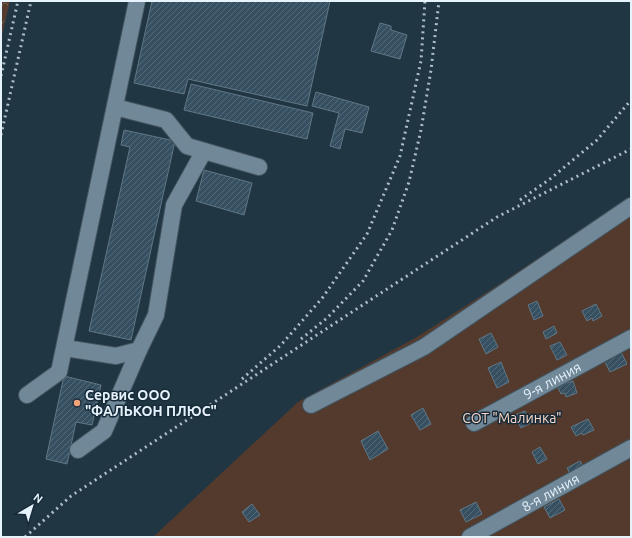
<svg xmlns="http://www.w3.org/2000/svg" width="632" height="538" font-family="Ubuntu,sans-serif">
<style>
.forest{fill:url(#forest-crowns)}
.garden{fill:#533a2d}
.building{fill:url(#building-hatch);stroke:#607786}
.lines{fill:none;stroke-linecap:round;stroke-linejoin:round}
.minor-casing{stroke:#425560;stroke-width:18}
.minor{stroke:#718898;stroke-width:16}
.rail{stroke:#adbdc7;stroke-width:3;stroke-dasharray:2 4;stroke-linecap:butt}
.poi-dot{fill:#f0a278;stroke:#182b39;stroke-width:1.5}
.labels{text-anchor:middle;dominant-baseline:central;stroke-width:3;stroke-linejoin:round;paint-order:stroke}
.street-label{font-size:14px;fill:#e6f3fc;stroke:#182b39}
.poi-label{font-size:14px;font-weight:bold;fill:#e6f3fc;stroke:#182b39;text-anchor:start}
.park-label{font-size:14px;fill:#f8d7c6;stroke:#182b39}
</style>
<defs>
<pattern id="forest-crowns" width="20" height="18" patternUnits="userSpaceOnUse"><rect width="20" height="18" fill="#533a2d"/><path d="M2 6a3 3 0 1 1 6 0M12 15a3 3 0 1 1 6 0" fill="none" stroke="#6c574c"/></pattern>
<pattern id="building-hatch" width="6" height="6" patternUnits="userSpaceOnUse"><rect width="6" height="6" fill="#365061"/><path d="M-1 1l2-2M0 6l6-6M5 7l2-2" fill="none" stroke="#536a79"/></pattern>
</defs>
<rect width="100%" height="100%" fill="#213643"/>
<path class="forest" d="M1,1H10L1,39Z"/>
<path class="garden" d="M631,196V537H153L298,402L417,337L498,285Z"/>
<path class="building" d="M152,1H330L307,106L188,79L184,94L134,83Z
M380,23L391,26V30L407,35L400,59L371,51Z
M191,84L313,113L307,139L184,110Z
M316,92L369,107L362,133L345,129L340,149L330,146L339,113L312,106Z
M124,130L175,141L131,340L89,331L130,147L121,145Z
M204,170L252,183L244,215L196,201Z
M537,301L543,316L534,320L528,305Z
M596,304L602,316L593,321L592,318L587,321L582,311Z
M554,326L557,333L546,339L543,332Z
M491,333L498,347L486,354L479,339Z
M560,342L567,355L557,360L550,346Z
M621,352L627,364L610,372L604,360Z
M501,362L509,382L497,388L488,368Z
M64,376L101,385L92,425L76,422L67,464L46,459Z
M573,381L577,393L566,397L565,393L561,394L557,386Z
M423,408L431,424L420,430L411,415Z
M525,411L531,423L521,428L515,415Z
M588,419L594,430L583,435L582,433L576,436L571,427Z
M378,431L388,449L370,460L361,441Z
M540,447L547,459L538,464L532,452Z
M580,461L585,469L571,476L567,468Z
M559,499L565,510L550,518L544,507Z
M476,502L482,514L466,522L460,510Z
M252,504L260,515L249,522L242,512Z"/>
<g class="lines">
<g class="minor-casing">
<g id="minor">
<path d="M115,107L166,120L187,146L259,167"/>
<path d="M65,348L116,356L139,350L156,315L174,205L204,151"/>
<path d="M27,395L59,372L137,1"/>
<path d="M311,405L424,347L631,206"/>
<path id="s1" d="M474,423L631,338"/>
<path d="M78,450L104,431L139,350"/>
<path id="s2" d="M470,537L631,448"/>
</g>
</g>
<use href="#minor" class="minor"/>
<path class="rail" d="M1,76L18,1
M1,135L31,1
M520,200L550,179L597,140L631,100
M301,339L327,318L363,281L392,230L409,182L421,130L431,70L439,1
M242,379L281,345L323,297L367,234L400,156L421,61L425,1
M25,537L71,496L497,217L631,149"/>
</g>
<circle class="poi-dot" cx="77" cy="403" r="4"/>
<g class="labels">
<g class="street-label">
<text stroke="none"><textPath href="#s1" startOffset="89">9-я линия</textPath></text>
<text stroke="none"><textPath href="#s2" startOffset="92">8-я линия</textPath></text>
</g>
<g class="poi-label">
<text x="85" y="395">Сервис ООО<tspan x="85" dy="16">"ФАЛЬКОН ПЛЮС"</tspan></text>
</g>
<g class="park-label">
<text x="512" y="418">СОТ "Малинка"</text>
</g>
</g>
<rect width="632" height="538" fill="none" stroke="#e6f3fc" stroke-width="4"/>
<g transform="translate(32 506) rotate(38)" stroke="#182b39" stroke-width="3" paint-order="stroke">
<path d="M0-3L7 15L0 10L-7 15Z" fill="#e6f3fc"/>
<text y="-6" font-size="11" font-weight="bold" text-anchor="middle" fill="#e6f3fc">N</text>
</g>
</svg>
